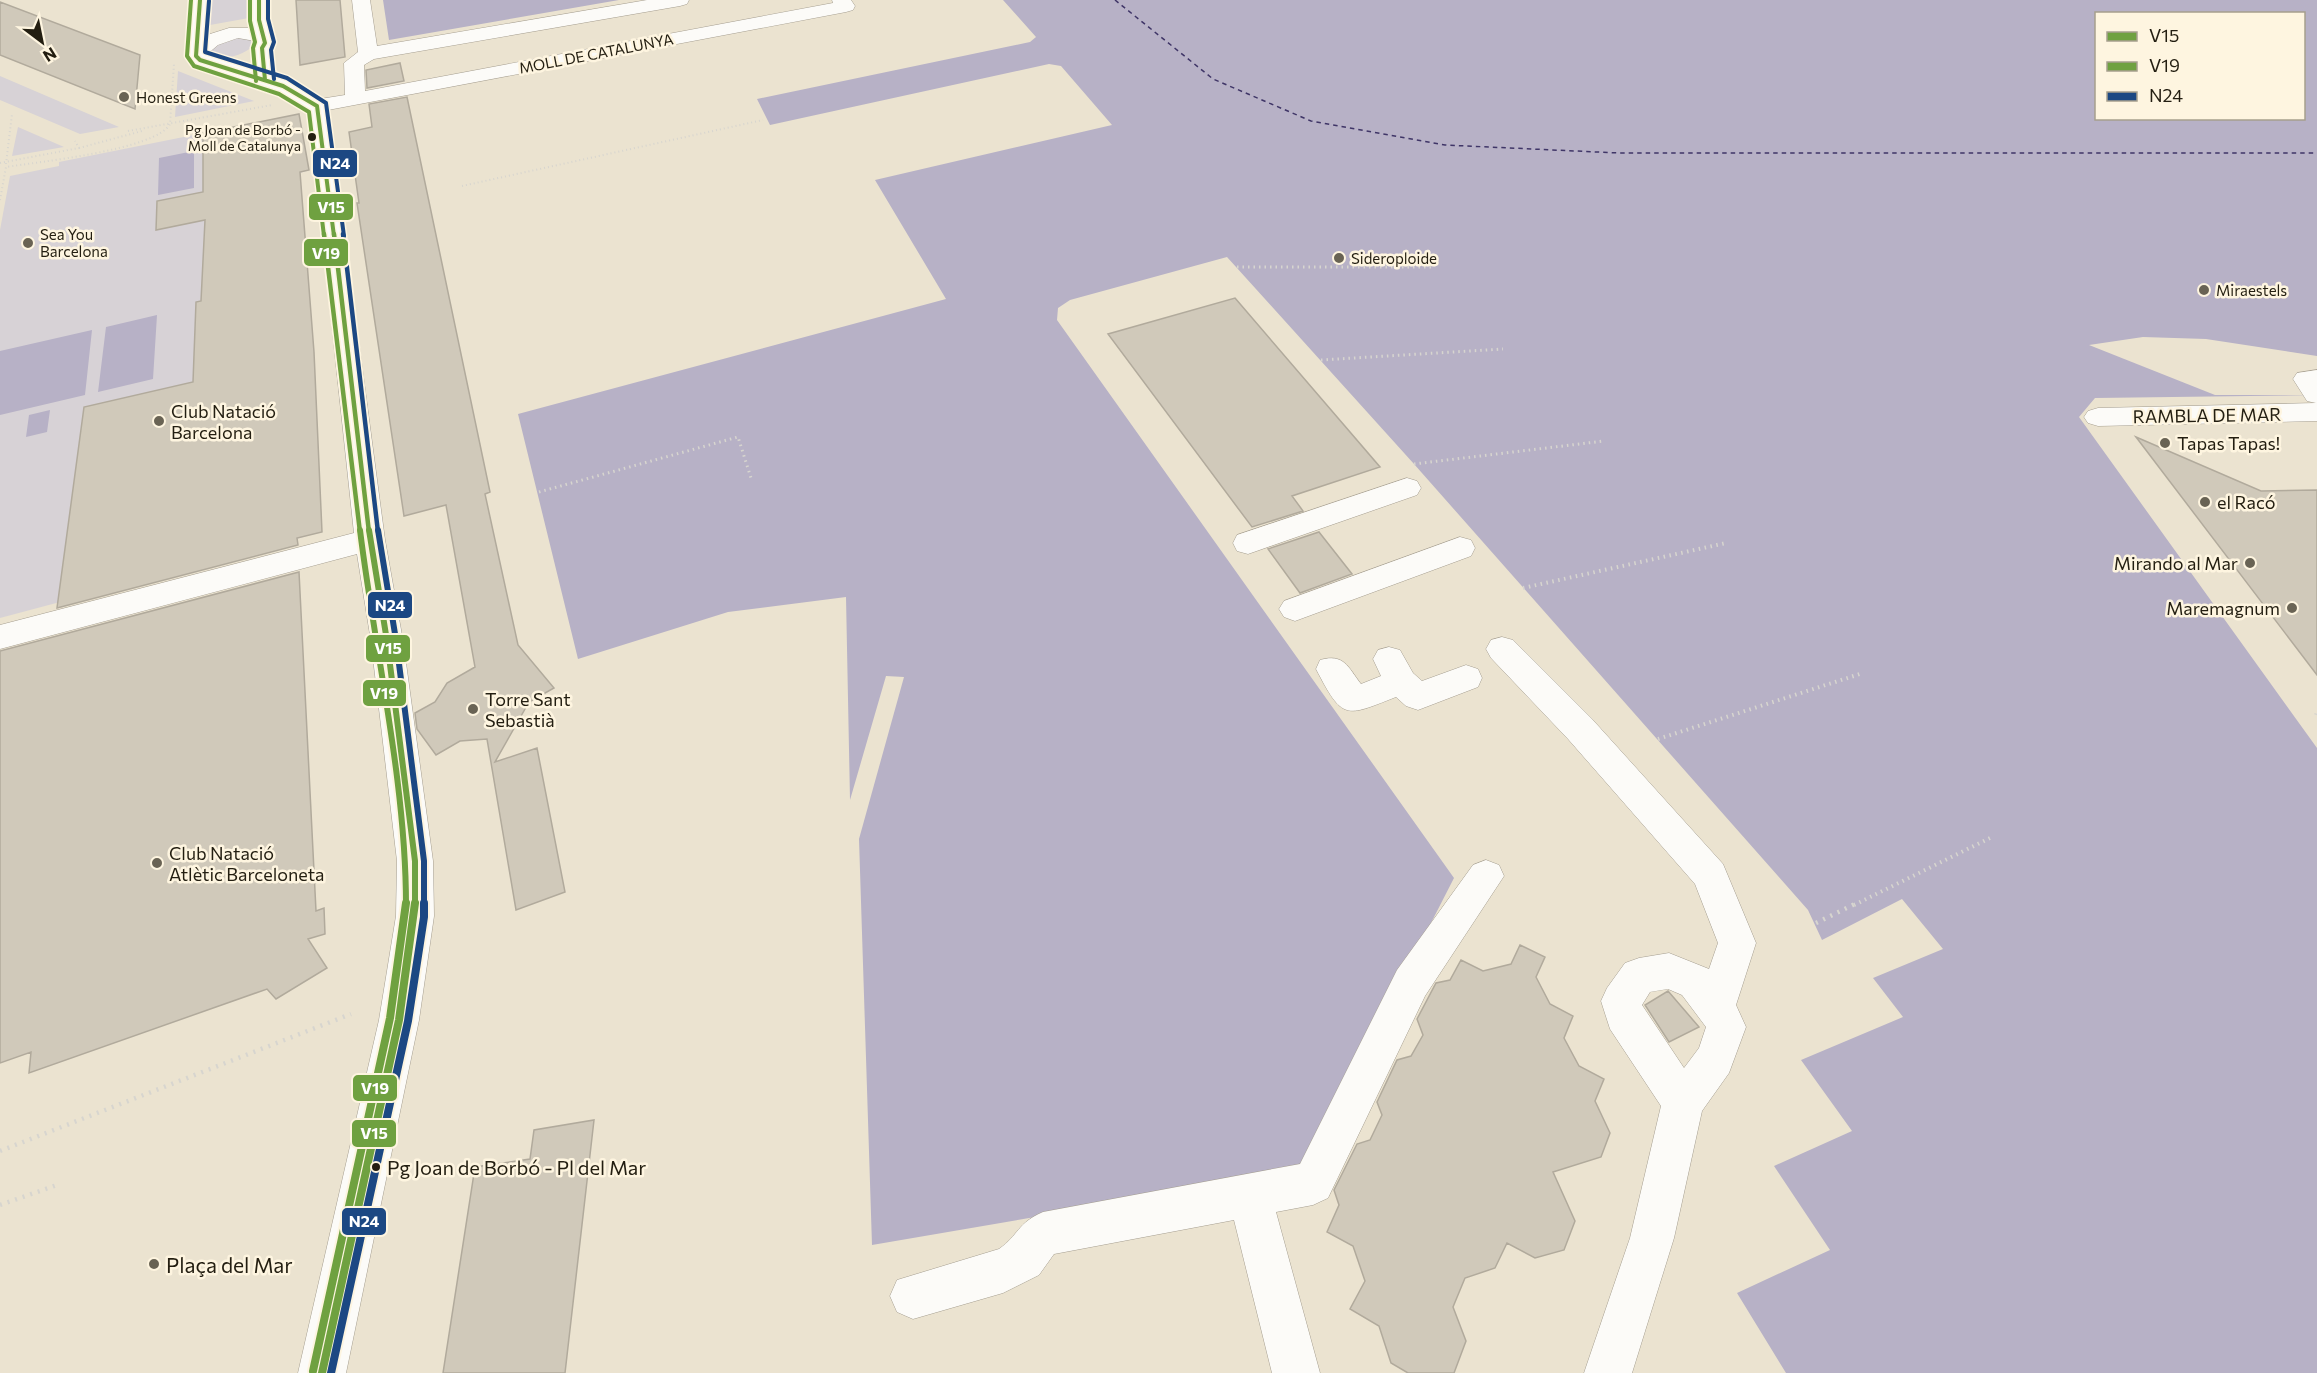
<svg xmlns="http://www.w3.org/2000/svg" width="2317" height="1373" font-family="Commissioner,sans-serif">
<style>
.green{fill:#d7d2d6}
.water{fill:#b7b1c6;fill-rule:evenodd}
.pier{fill:#ebe3d0}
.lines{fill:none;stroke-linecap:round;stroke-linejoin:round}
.ferry{stroke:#3f3567;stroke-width:1.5;stroke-dasharray:4.5 4;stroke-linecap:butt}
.building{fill:#d0c9ba;stroke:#b1aa9c;stroke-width:1.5}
.minor-casing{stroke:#a59e90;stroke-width:1}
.path-far3{stroke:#d7d5cf;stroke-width:2;stroke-dasharray:1 3;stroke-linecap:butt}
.path-far2{stroke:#d7d5cf;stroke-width:3;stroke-dasharray:1.5 4;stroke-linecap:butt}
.path-far1{stroke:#d7d5cf;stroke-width:4;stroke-dasharray:1.5 4.5;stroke-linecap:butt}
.path{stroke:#d7d5cf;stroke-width:4.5;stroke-dasharray:2 6;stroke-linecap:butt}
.minor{fill:#fcfbf8;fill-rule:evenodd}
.bus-1-far3-casing{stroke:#fef5e0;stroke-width:7}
.bus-1-far2-casing{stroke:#fef5e0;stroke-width:8}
.bus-1-far1-casing{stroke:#fef5e0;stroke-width:10}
.bus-1-casing{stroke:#fef5e0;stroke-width:12}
.bus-2-far3-casing{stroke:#fef5e0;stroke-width:7}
.bus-2-far2-casing{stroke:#fef5e0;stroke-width:8}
.bus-2-far1-casing{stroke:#fef5e0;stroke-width:10}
.bus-2-casing{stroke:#fef5e0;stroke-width:12}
.bus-3-far3-casing{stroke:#fef5e0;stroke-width:7}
.bus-3-far2-casing{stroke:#fef5e0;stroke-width:8}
.bus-3-far1-casing{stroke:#fef5e0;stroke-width:10}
.bus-3-casing{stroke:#fef5e0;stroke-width:12}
.bus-1-far3{stroke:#6fa140;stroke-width:4}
.bus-1-far2{stroke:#6fa140;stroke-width:4.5}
.bus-1-far1{stroke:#6fa140;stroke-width:6}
.bus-1{stroke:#6fa140;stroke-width:8}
.bus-2-far3{stroke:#6fa140;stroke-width:4}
.bus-2-far2{stroke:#6fa140;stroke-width:4.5}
.bus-2-far1{stroke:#6fa140;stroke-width:6}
.bus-2{stroke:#6fa140;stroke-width:8}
.bus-3-far3{stroke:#1c4883;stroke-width:4}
.bus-3-far2{stroke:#1c4883;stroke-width:4.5}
.bus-3-far1{stroke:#1c4883;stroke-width:6}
.bus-3{stroke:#1c4883;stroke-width:8}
.poi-dot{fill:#696354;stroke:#fef5e0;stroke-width:2}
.bus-dot{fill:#231e11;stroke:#fef5e0;stroke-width:2}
.labels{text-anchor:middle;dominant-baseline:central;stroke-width:5;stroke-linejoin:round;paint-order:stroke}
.far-bus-label{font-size:14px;fill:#231e11;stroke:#fef5e0;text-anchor:end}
.far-street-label{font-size:15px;fill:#231e11;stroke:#fef5e0}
.far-poi-label{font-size:15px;fill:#231e11;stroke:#fef5e0;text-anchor:start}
.poi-label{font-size:18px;fill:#231e11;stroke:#fef5e0;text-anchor:start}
.street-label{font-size:18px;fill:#231e11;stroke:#fef5e0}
.near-bus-label{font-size:20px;fill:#231e11;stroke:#fef5e0;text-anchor:start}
.near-poi-label{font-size:21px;fill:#231e11;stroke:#fef5e0;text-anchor:start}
.line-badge{stroke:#fef5e0;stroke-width:2}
.badge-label{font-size:16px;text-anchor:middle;font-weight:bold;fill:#fff}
</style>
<rect width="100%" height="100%" fill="#ebe3d0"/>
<path class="green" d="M211,0H250L249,18L210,25Z
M238,37L252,40L253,46C241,57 221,61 206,55L207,48Z
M178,71L254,101L175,117Z
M0,76L119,127L80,134L0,100Z
M299,114L309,170L300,173L314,354L322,532L0,618V230L10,176L59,166V162Z
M18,127L64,147L12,156Z"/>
<path class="water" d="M383,0H619L389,40Z
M1003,0H2317V395L2095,398L2079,417L2317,748V1373H1786L1737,1293L1830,1250L1774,1166L1852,1131L1801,1060L1903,1017L1873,978L1943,949L1902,899L1822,940L1808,910L1414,464L1227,257L1070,300L1058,308L1057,320L1454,878L1304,1171L872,1245L859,839L904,677L886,676L850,800L846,597L728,612L578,659L518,414L946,299L875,180L1112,125L1061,66L1049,64L770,125L757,99L1030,42L1036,37ZM2096,14H2304V118H2096Z
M194,151V188L158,195L159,158Z
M157,315L153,379L98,392L106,327Z
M92,330L85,395L0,415V351Z
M50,410L47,432L26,437L29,415Z"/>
<path class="pier" d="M2143,337L2206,339L2317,356V395H2215L2089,345Z"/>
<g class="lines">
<path class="ferry" d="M1115,0L1213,79L1311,121L1445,145L1619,153H2317"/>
</g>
<path class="building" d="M296,0H340L345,57L300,65Z
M0,2L140,55L135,109L0,55Z
M400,63L404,81L367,88L366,70Z
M407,97L490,492L485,494L518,645L554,688L529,702L495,762L537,748L565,892L516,910L487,739L460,741L436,755L417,729L415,713L435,702L447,683L475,667L446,505L404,516L357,203H359L349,132L372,127L369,104Z
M299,114L309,170L300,172L314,352L322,532L297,538L298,545L57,608L84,407L193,382L196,302L201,301L205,220L156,230L157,201L203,192V133Z
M1235,298L1380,467L1292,496L1303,511L1252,527L1108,334Z
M2136,437L2261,491L2317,490V675Z
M1319,532L1352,574L1300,593L1268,549Z
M299,572L316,911L324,908L325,934L308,939L327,968L276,999L267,989L29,1073L31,1052L0,1063V651Z
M1520,945L1545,957L1536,977L1550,1004L1573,1016L1564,1038L1579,1066L1604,1079L1595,1101L1610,1133L1601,1157L1553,1172L1575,1221L1564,1250L1535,1258L1507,1243L1495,1268L1465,1278L1453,1307L1466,1341L1454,1373H1408L1391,1363L1379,1326L1350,1309L1365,1281L1353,1246L1327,1232L1339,1205L1334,1190L1357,1144L1370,1140L1382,1115L1377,1102L1397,1060L1411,1056L1423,1035L1417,1019L1436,983L1450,980L1461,960L1483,971L1511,964Z
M1668,991L1699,1027L1669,1042L1645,1005Z
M594,1120L565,1373H443L475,1167L530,1159L534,1130Z"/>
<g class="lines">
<g class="minor-casing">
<path id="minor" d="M191,0H209L207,35L229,28H251L250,0H268L269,20L275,43L272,48L275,77L290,82L320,99L345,95L344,63L358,52L352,0H370L377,46L647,0H689L687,4L680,6L374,59L364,65L365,91L833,3L832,0H851L855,6L853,10L846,12L328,110L385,540L403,641L433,861L434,916L419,1020L346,1373H298L379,1020L396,916L397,861L371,641L357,554L0,649V625L354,533L311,130L307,109L276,90L193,64L186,56ZM238,38L255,41L252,48L254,70L206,55L218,45Z
M2317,370V421L2098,426L2088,423L2084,417L2088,411L2098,408L2316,403L2307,401L2293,379L2297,373Z
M1407,478L1417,481L1421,488L1417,495L1248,554L1237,551L1233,543L1237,535Z
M1460,537L1471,540L1475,548L1471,556L1295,621L1284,617L1279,609L1284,601Z
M1502,637L1513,640L1592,719L1723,864L1756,943L1736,1005L1746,1027L1729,1073L1702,1111L1674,1238L1632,1373H1584L1630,1238L1661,1106L1610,1029L1601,1001L1607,988L1625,963L1639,958L1669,953L1709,969L1718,943L1695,884L1568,739L1491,658L1486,649L1491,640ZM1668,989L1682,995L1706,1027L1699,1048L1684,1068L1642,1005L1650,992Z
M1389,647L1400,650L1413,673L1422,681L1466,665L1478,669L1482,678L1478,687L1418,710L1406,706L1396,697C1345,717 1343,721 1316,669L1320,660C1344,653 1348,667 1361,684L1381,676L1373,659L1378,650Z
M1486,860L1499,865L1504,876L1425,996L1328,1198L1313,1205L1276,1212L1320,1373H1272L1234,1220L1054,1254L1039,1275L1003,1293L913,1319L897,1312L890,1296L897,1280L999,1249C1019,1235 1017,1223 1043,1212L1300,1164L1397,970L1473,865Z"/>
</g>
<path class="path-far3" d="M128,131L272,105
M79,148L142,131
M0,163L79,148L75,141
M6,164L12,114
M462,186L763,120
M0,200L6,167C37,162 156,150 170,124L174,64"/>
<path class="path-far2" d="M1237,267H1433
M1321,360L1503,349
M1414,464L1604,441
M539,492L738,437L751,478"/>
<path class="path-far1" d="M1523,588L1726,543
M2316,715L2317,712
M1658,739L1863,673
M1854,905L1990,838"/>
<path class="path" d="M1816,923L1857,903
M0,1151L351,1014
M0,1205L57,1185"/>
<use href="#minor" class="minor"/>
<g class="bus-1-far3-casing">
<path id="bus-1-far3" d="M200,0L196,56L200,60L283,86L317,106L334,236
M259,0V20L265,43L262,48L265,80"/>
</g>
<g class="bus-1-far2-casing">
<path id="bus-1-far2" d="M334,234L369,532"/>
</g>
<g class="bus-1-far1-casing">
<path id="bus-1-far1" d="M369,530L387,641L415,861V905"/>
</g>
<g class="bus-1-casing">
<path id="bus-1" d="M322,1373L399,1020L415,903"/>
</g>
<g class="bus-2-far3-casing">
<path id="bus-2-far3" d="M191,0L187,56L194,66L279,94L309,112L324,236
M250,0V21L255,42L253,48L256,81"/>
</g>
<g class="bus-2-far2-casing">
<path id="bus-2-far2" d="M324,234L360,532"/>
</g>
<g class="bus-2-far1-casing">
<path id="bus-2-far1" d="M360,530C375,653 406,781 406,905"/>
</g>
<g class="bus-2-casing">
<path id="bus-2" d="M313,1371L390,1018L406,903"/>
</g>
<g class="bus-3-far3-casing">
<path id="bus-3-far3" d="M268,0V19L274,42L271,50L274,79
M209,1L205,52L287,78L326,103L344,236"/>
</g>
<g class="bus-3-far2-casing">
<path id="bus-3-far2" d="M343,234L378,532"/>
</g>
<g class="bus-3-far1-casing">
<path id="bus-3-far1" d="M378,530L396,640L424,861V905"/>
</g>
<g class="bus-3-casing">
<path id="bus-3" d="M331,1373L408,1021L424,917V903"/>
</g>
<use href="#bus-1-far3" class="bus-1-far3"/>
<use href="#bus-1-far2" class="bus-1-far2"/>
<use href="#bus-1-far1" class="bus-1-far1"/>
<use href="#bus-1" class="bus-1"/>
<use href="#bus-2-far3" class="bus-2-far3"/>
<use href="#bus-2-far2" class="bus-2-far2"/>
<use href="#bus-2-far1" class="bus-2-far1"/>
<use href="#bus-2" class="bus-2"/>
<use href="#bus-3-far3" class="bus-3-far3"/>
<use href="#bus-3-far2" class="bus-3-far2"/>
<use href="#bus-3-far1" class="bus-3-far1"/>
<use href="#bus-3" class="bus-3"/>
</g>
<g class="poi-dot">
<circle cx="124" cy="97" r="6"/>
<circle cx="28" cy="243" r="6"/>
<circle cx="1339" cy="258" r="6"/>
<circle cx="2204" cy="290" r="6"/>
<circle cx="159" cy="421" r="6"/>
<circle cx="2165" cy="443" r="6"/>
<circle cx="2205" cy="502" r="6"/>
<circle cx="2250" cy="563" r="6"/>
<circle cx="2292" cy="608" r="6"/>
<circle cx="473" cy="709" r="6"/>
<circle cx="157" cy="863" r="6"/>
<circle cx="154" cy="1264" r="6"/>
</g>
<g class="bus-dot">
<circle cx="312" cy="137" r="5"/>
<circle cx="376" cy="1167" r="5"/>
</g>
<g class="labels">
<g class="far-bus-label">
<text x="301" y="129">Pg Joan de Borbó -<tspan x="301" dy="16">Moll de Catalunya</tspan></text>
</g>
<g class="far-street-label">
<text transform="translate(596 53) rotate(-11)">MOLL DE CATALUNYA</text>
</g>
<g class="far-poi-label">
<text x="136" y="97">Honest Greens</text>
<text x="40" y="234">Sea You<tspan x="40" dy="17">Barcelona</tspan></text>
<text x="1351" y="258">Sideroploide</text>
<text x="2216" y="290">Miraestels</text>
</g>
<g class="poi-label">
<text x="171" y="411">Club Natació<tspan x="171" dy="21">Barcelona</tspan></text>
<text x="2177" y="443">Tapas Tapas!</text>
<text x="2217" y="502">el Racó</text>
<text x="2238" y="563" text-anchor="end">Mirando al Mar</text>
<text x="2280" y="608" text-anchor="end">Maremagnum</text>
<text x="485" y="699">Torre Sant<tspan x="485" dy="21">Sebastià</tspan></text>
<text x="169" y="853">Club Natació<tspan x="169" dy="21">Atlètic Barceloneta</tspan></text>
</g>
<g class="street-label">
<text transform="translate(2207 415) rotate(-1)">RAMBLA DE MAR</text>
</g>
<g class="near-bus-label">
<text x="387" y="1167">Pg Joan de Borbó - Pl del Mar</text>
</g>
<g class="near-poi-label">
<text x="166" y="1264">Plaça del Mar</text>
</g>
</g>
<g class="line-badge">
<rect x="312" y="149" width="46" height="29" rx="6" fill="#1c4883"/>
<rect x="308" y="193" width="46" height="28" rx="6" fill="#6fa140"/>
<rect x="303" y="238" width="46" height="29" rx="6" fill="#6fa140"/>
<rect x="367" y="591" width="46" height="28" rx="6" fill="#1c4883"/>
<rect x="365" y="634" width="46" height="29" rx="6" fill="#6fa140"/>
<rect x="362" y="679" width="45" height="28" rx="6" fill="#6fa140"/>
<rect x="352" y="1074" width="46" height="28" rx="6" fill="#6fa140"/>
<rect x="351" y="1119" width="46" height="29" rx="6" fill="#6fa140"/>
<rect x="341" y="1207" width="46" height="29" rx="6" fill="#1c4883"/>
</g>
<g class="badge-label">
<text x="335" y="169">N24</text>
<text x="331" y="213">V15</text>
<text x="326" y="259">V19</text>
<text x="390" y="611">N24</text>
<text x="388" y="654">V15</text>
<text x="384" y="699">V19</text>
<text x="375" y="1094">V19</text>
<text x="374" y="1139">V15</text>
<text x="364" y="1227">N24</text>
</g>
<rect x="2095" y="12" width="210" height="108" fill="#fef5e0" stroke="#a69f8d" stroke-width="1.5"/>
<rect x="2107" y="32" width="30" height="9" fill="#6fa140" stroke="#a69f8d" stroke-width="1.5"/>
<text x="2149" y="42" font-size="18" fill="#231e11">V15</text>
<rect x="2107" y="62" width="30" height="9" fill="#6fa140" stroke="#a69f8d" stroke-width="1.5"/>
<text x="2149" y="72" font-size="18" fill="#231e11">V19</text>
<rect x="2107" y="92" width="30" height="9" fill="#1c4883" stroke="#a69f8d" stroke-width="1.5"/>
<text x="2149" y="102" font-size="18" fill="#231e11">N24</text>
<g transform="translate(42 42) rotate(148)" stroke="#fef5e0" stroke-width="4.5" paint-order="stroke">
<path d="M0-4.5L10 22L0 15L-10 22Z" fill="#231e11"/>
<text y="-9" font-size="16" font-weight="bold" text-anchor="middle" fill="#231e11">N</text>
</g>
</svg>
